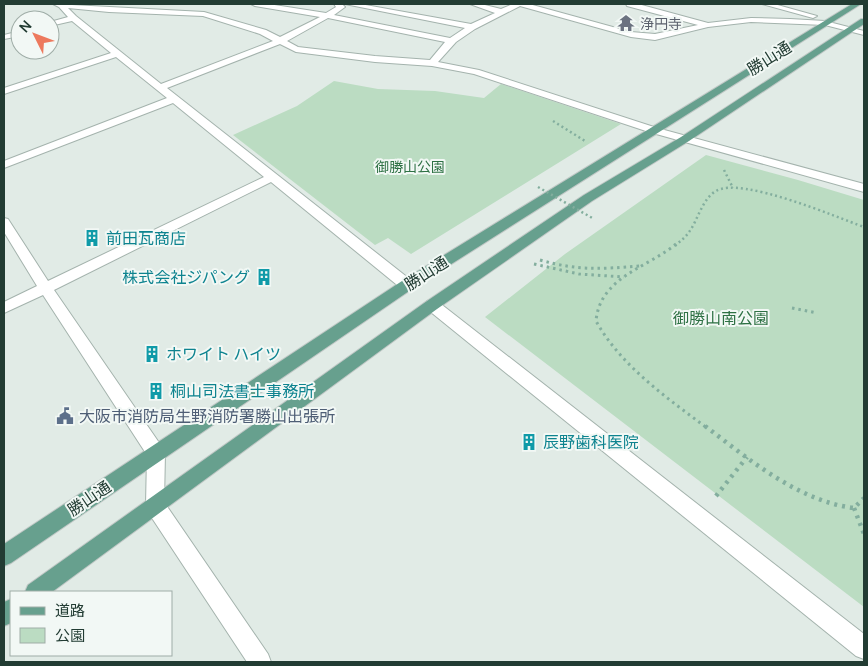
<svg xmlns="http://www.w3.org/2000/svg" width="868" height="666" font-family="Manrope,'Noto Sans JP',sans-serif">
<style>
.green{fill:#bbdcc2}
.lines{fill:none;stroke-linecap:round;stroke-linejoin:round}
.street-casing{stroke:#a4b3ad;stroke-width:2}
.primary-casing{stroke:#c1c8c6;stroke-width:2}
.path-far2{stroke:#83ae9e;stroke-width:2.5;stroke-dasharray:2 3;stroke-linecap:butt}
.path-far1{stroke:#83ae9e;stroke-width:3;stroke-dasharray:2.5 4;stroke-linecap:butt}
.path{stroke:#83ae9e;stroke-width:4.5;stroke-dasharray:3 5;stroke-linecap:butt}
.street{fill:#fff;fill-rule:evenodd}
.primary{fill:#67a08e;fill-rule:evenodd}
.path-bridge{stroke:#83ae9e;stroke-width:2.5;stroke-dasharray:2 3;stroke-linecap:butt}
.labels{text-anchor:middle;dominant-baseline:central;stroke-width:4;stroke-linejoin:round;paint-order:stroke}
.far-worship-label{font-size:14px;fill:#5b616d;stroke:#f2f8f5;text-anchor:start}
.far-park-label{font-size:14px;fill:#2e7144;stroke:#f2f8f5}
.street-label{font-size:16px;fill:#223c33;stroke:#f2f8f5}
.culture-label{font-size:16px;fill:#0d838f;stroke:#f2f8f5;text-anchor:start}
.park-label{font-size:16px;fill:#2e7144;stroke:#f2f8f5}
.service-label{font-size:16px;fill:#4e5e75;stroke:#f2f8f5;text-anchor:start}
</style>
<rect width="100%" height="100%" fill="#e1ebe6"/>
<path class="green" d="M334,81L378,89L435,91L484,98L501,84L621,124L411,254L388,238L375,245L233,135L297,106Z
M706,155L798,180L864,200V607L485,317L565,254Z"/>
<g class="lines">
<g class="street-casing">
<path id="street" d="M53,4L204,12L266,30L280,37L320,17L255,6L251,4H268L326,13L336,7L334,4H342L345,7L334,15L450,38L465,28L345,4H360L471,24L495,13L470,4H481L501,9L513,4H529L631,32L655,34L698,25L627,6L626,4H638L708,23L751,18L790,19L825,21L864,31V35L825,25L751,22L708,27L655,40L631,37L520,6L475,29L456,42L438,62L479,70L657,128L864,184V192L649,132L474,74L432,66L375,62L296,52L280,44L167,88L412,281L414,285L412,289H402L271,182L54,290L162,447L165,453L164,502L268,654L271,662H247L148,512L146,505L147,455L43,295L4,313V302L37,286L4,232V218L8,219L48,281L264,177L173,103L4,168V161L167,98L116,57L4,94V88L111,53L72,21L50,26V22L68,17L59,7ZM68,8L109,12L203,16L260,34L273,41L161,84L76,16ZM328,18L445,42L430,60L375,56L298,47L287,41Z
M762,4H774L817,16L813,18Z
M20,31V36L4,39V35Z
M432,300L437,301L864,634V659L856,656L427,309L425,305L427,301Z"/>
</g>
<g class="primary-casing">
<path id="primary" d="M852,4H861L412,289L11,563L4,566V544L402,281Z
M861,19H864V24L689,141L592,201L437,309L52,592H25L28,585L427,301L584,195L681,137Z
M11,599V623L4,626V602Z"/>
</g>
<path class="path-far2" d="M553,121L585,141
M724,170L733,188
M675,246C680,241 685,238 689,232C698,220 702,199 716,191C741,176 836,217 864,227"/>
<path class="path-far1" d="M676,244C647,268 600,277 596,321C621,366 667,398 707,428
M540,260C579,271 600,269 640,266
M534,264L579,274L624,277
M792,308L817,313"/>
<path class="path" d="M705,426C750,460 798,501 854,508L864,498
M716,496L747,457
M854,508L864,534"/>
<use href="#street" class="street"/>
<use href="#primary" class="primary"/>
<path class="path-bridge" d="M538,187L594,219"/>
</g>
<defs>
<g id="temple-bare" transform="scale(1.35)"><path d="M0-6L5-2H3V0L6.5 2.5H4V6H1.5V3h-3V6H-4V2.5H-6.5L-3 0V-2H-5Z" fill="#6b7280" stroke="#f2f8f5" stroke-width="2.5" paint-order="stroke"/></g>
<g id="building-bare" transform="scale(1.35)"><path d="M-4-6H4V6H1V3H-1V6H-4ZM-2.5-4.3h1.7v1.8h-1.7ZM.8-4.3h1.7v1.8H.8ZM-2.5-1h1.7V.8h-1.7ZM.8-1h1.7V.8H.8Z" fill="#0f9aa8" stroke="#f2f8f5" stroke-width="2.5" paint-order="stroke"/></g>
<g id="civic-bare" transform="scale(1.35)"><path d="M-.6-6.5H3V-4.5H.6V-3L4-1V1h2V6H-6V1h2V-1L-.6-3ZM-1.2 2.5V6h2.4V2.5Z" fill="#5c6f8a" stroke="#f2f8f5" stroke-width="2.5" paint-order="stroke"/></g>
</defs>
<g fill-rule="evenodd">
<use href="#temple-bare" x="626" y="23"/>
<use href="#building-bare" x="92" y="238"/>
<use href="#building-bare" x="264" y="277"/>
<use href="#building-bare" x="152" y="354"/>
<use href="#building-bare" x="156" y="391"/>
<use href="#civic-bare" x="65" y="416"/>
<use href="#building-bare" x="529" y="442"/>
</g>
<g class="labels">
<g class="far-worship-label">
<text x="640" y="23">浄円寺</text>
</g>
<g class="far-park-label">
<text x="410" y="166">御勝山公園</text>
</g>
<g class="street-label">
<text transform="translate(769 58) rotate(-32)">勝山通</text>
<text transform="translate(426 273) rotate(-33)">勝山通</text>
<text transform="translate(89 498) rotate(-34)">勝山通</text>
</g>
<g class="culture-label">
<text x="106" y="238">前田瓦商店</text>
<text x="250" y="277" text-anchor="end">株式会社ジパング</text>
<text x="166" y="354">ホワイト ハイツ</text>
<text x="170" y="391">桐山司法書士事務所</text>
<text x="543" y="442">辰野歯科医院</text>
</g>
<g class="park-label">
<text x="721" y="318">御勝山南公園</text>
</g>
<g class="service-label">
<text x="79" y="416">大阪市消防局生野消防署勝山出張所</text>
</g>
</g>
<rect width="868" height="666" fill="none" stroke="#223c33" stroke-width="10"/>
<rect x="10" y="591" width="162" height="65" fill="#f2f8f5" stroke="#9fada7"/>
<rect x="20" y="607" width="25" height="8" fill="#67a08e" stroke="#9fada7"/>
<text x="55" y="616" font-size="15" fill="#223c33">道路</text>
<rect x="20" y="628" width="25" height="15" fill="#bbdcc2" stroke="#9fada7"/>
<text x="55" y="641" font-size="15" fill="#223c33">公園</text>
<g transform="translate(35 35) rotate(312)"><circle r="24" fill="#f2f8f5" stroke="#9fada7"/>
<path d="M0-4L9 19L0 12L-9 19Z" fill="#ed795d"/>
<text y="-8" font-size="14" font-weight="bold" text-anchor="middle" fill="#223c33">N</text>
</g>
</svg>
